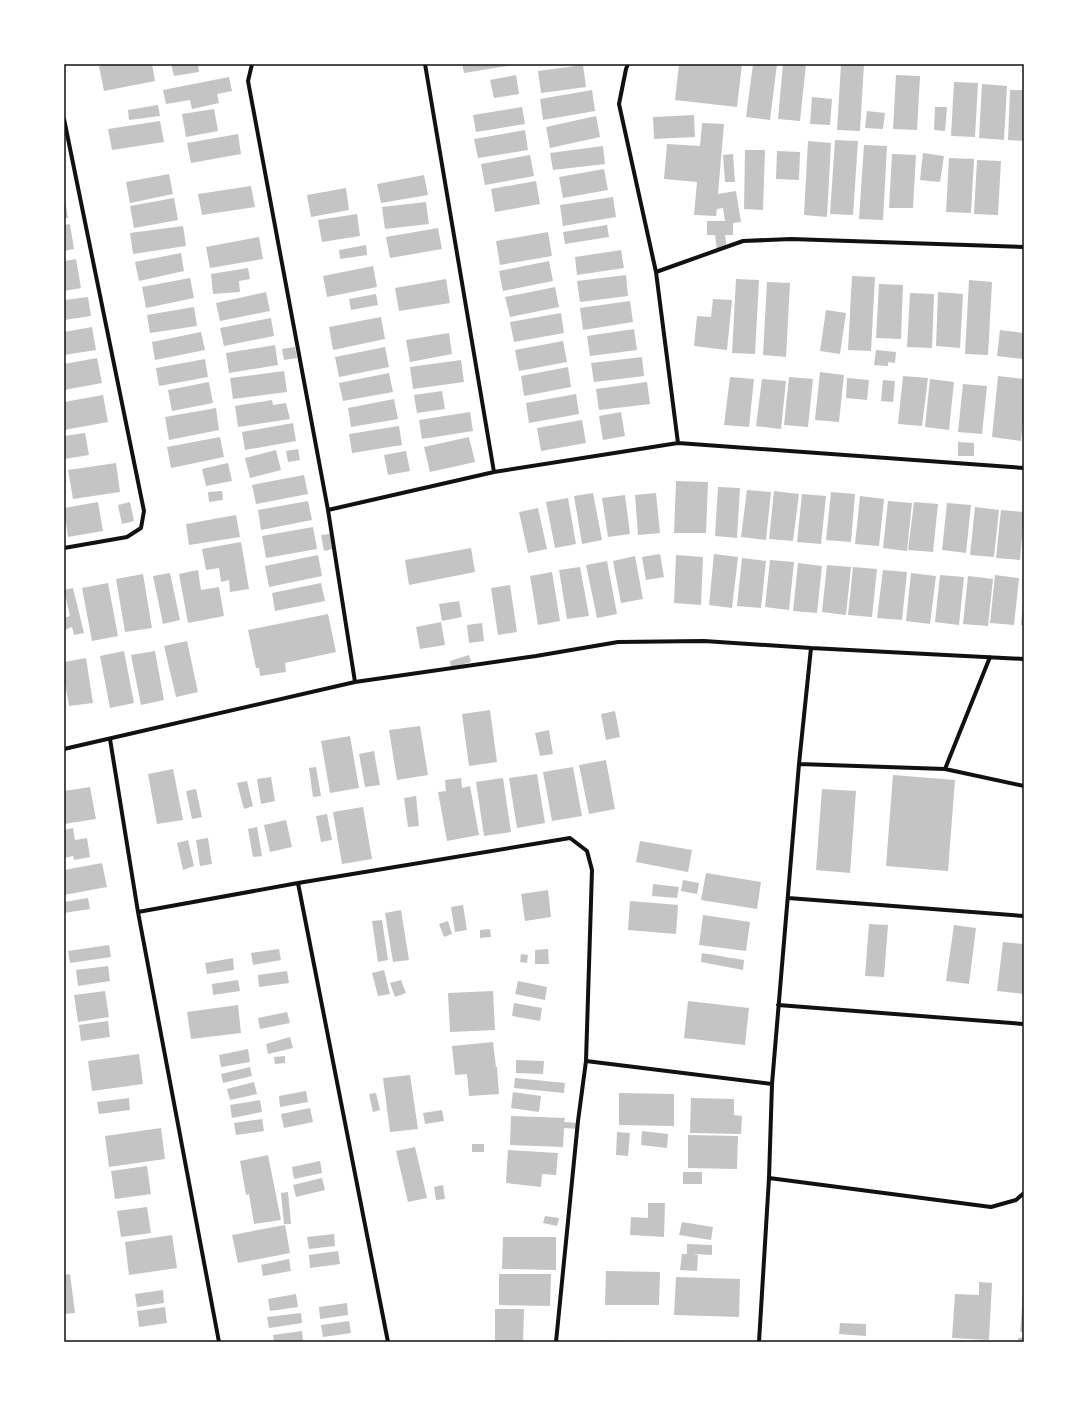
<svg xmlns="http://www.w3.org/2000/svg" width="1088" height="1406" font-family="'DejaVu Sans',sans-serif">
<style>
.building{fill:#c4c4c4}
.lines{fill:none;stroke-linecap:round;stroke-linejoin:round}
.minor{stroke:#111;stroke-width:4}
.neatline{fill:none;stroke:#111;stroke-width:1.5}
</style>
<rect width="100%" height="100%" fill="#fff"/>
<path class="building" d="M107,64H152L155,81L104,91L99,66Z
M171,64H198L199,72L174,76Z
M462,64H513V65L464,73Z
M679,64H742L737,107L675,100Z
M753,64H777L770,120L746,117Z
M783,64H806L800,121L778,119Z
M841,64H864L860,131L837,130Z
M583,65L586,87L541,93L538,71Z
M516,75L519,94L494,98L490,80Z
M896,75L920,76L917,130L893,129Z
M229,77L232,91L217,94L219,103L192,109L190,100L166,104L163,90Z
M954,82L978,83L975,137L951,136Z
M982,84L1007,86L1004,140L979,138Z
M592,90L595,111L543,120L540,99Z
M1010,90H1024V141L1008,140Z
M812,97L832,99L830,125L810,124Z
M158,105L160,116L129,120L128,110Z
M522,107L525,124L476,132L473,115Z
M935,107H947L945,131L934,130Z
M214,109L218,131L186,137L182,114Z
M867,111L885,113L883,129L865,128Z
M694,115L695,137L654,139L653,117Z
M596,116L600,137L550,148L546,127Z
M160,121L164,142L112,150L108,129Z
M702,123L724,124L718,194L736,191L741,222L733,223V235H725L727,249L717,250L715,235H707V221H725L723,208L717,209L716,216L694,215L697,182L664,179L667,144L700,146Z
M525,130L528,150L478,158L474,139Z
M238,134L241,154L191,163L187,143Z
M835,140L858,141L853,215L830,214Z
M808,141L831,143L827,217L804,215Z
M864,145L887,146L883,220L859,219Z
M603,146L605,164L553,170L550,153Z
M745,150H765L763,210L744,209Z
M777,151L800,152L799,180L776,179Z
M923,153L944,156L940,182L920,180Z
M733,154L735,182H725L723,155Z
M892,154L916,155L913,208H889Z
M530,155L534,176L485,185L481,164Z
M949,158L974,159L971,213L946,212Z
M977,160L1001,161L998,215L974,214Z
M604,169L608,190L563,198L559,177Z
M169,174L173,194L130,203L126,182Z
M424,175L428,195L381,203L377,184Z
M536,181L540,204L495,212L491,189Z
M251,186L255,207L202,215L198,194Z
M346,188L349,210L311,217L307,195Z
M64,194L68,218H64Z
M613,197L616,217L563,226L560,205Z
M174,198L178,220L134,228L130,206Z
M426,202L429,224L385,229L382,207Z
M357,214L360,236L322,242L318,220Z
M70,224L74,249L64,251V225Z
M607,225L609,237L565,244L563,232Z
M183,226L186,246L133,254L130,233Z
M438,228L442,249L390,258L386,237Z
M548,232L552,256L500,265L496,241Z
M259,237L263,259L210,268L206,247Z
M366,245L367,255L340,259L339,250Z
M621,250L624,268L577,275L575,257Z
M181,253L184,271L139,281L135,262Z
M76,259L81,288L64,291V261Z
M549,261L553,281L503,291L499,271Z
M373,266L377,287L327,297L323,276Z
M248,268L250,279L239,281L240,292L213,294L211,274Z
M626,275L628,296L580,302L577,281Z
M852,276L875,277L871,351L848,350Z
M190,278L194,298L146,308L142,287Z
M446,279L450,303L399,311L395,288Z
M736,279L759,280L755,354L732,353Z
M969,280L992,282L988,355L965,354Z
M767,282L790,283L786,357L763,355Z
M879,284L903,285L901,339L876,338Z
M555,287L559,307L510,317L505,297Z
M266,292L270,311L220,321L216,303Z
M938,292L963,294L960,348L936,346Z
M910,293L934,294L932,348L907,347Z
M376,294L378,305L351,310L349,299Z
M88,297L91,316L64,320V300Z
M713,299L732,300L727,350L694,346L697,316L711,317Z
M630,301L633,322L583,330L580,308Z
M194,307L197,326L150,333L147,315Z
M826,310L846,313L840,354L820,351Z
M561,313L564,333L514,342L510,322Z
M381,317L385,339L333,350L329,327Z
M271,318L274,336L224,346L220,328Z
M92,327L96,350L64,355V332Z
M634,329L637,350L590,356L587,336Z
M1000,330L1024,333L1023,359L997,356Z
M201,332L205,350L155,360L152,342Z
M449,333L452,354L410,362L406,340Z
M563,341L567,362L519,371L515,350Z
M275,345L278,365L229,373L226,353Z
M295,347L297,358L284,360L282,349Z
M385,347L389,367L339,377L335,357Z
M876,350L896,352L895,363L888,362V366L874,365Z
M642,357L644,376L594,382L591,363Z
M97,358L102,383L64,390V364Z
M205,359L208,377L159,386L156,368Z
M461,360L464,382L413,389L410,367Z
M568,367L571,387L524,396L521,376Z
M284,371L287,392L233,399L230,378Z
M820,372L844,375L839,422L815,420Z
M389,373L393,392L343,401L339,383Z
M903,376L928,378L922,426L898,424Z
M998,376L1024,379V410L1021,441L992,437Z
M730,377L754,379L749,427L724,425Z
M789,377L813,379L808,427L784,425Z
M847,378L869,380L867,400L846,398Z
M762,379L786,381L781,429L756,426Z
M930,379L954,382L949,430L925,427Z
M883,380L895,381L893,402L881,401Z
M209,382L213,403L172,411L168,390Z
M647,382L650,404L599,410L596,389Z
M963,384L987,386L982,434L958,432Z
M442,391L445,409L417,413L414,395Z
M576,394L579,414L529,423L526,403Z
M103,395L108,422L64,430V402Z
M394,399L398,419L351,427L348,408Z
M272,400L273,405L286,403L290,419L238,427L235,406Z
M216,408L219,430L169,440L165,417Z
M470,412L473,431L422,439L419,420Z
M621,412L625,436L603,440L599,416Z
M582,420L586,443L541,451L537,428Z
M293,423L296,441L245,450L242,432Z
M399,426L402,445L352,453L349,434Z
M85,433L89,455L64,459V436Z
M220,437L224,457L171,468L167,447Z
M469,437L475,462L430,472L424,447Z
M958,442L974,443V456H958Z
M298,449L300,460L288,462L286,451Z
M276,450L281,470L250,478L245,458Z
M406,451L410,471L388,475L384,455Z
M116,463L120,492L73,499L68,470Z
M228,463L232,481L206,486L202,469Z
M304,475L308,494L256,504L252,485Z
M676,481L708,482L706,533H674Z
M718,487L740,488L737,538L715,536Z
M747,490L771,492L766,540L741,537Z
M222,491L223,500L209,502L208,492Z
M774,491L799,494L793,541L769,539Z
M831,492L855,494L851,542L826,540Z
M593,493L602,540L582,544L574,496Z
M656,493L660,533L638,535L635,495Z
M802,494L826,496L821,544L797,542Z
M625,495L630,534L608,537L602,498Z
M860,496L884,499L879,546L855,544Z
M568,498L576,544L555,548L546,502Z
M308,501L312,520L261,530L258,510Z
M888,501L912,503L907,551L883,548Z
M98,502L103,531L68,537L64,508Z
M130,502L134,521L122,524L118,505Z
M914,502L938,504L933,552L908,550Z
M947,503L971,505L966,553L942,550Z
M975,507L999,510L994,557L970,555Z
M538,508L547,549L528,553L519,512Z
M1001,510L1024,512L1020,560L996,558Z
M236,515L240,537L189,545L186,524Z
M313,527L317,549L266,558L262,536Z
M330,534L332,549L324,551L321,535Z
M241,542L249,589L230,592L229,580L221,582L219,568L206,570L202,549Z
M471,548L475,572L409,585L405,560Z
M660,554L664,577L646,580L642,557Z
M714,554L738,557L732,608L709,605Z
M318,555L322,576L269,587L265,566Z
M676,555L703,557L701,605L674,603Z
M635,556L643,599L621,603L613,561Z
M742,558L766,561L761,608L737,606Z
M770,560L794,562L789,610L765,607Z
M607,561L617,614L597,618L586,565Z
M798,563L822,566L817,613L793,611Z
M827,565L851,567L846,615L822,612Z
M580,567L589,616L567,619L559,570Z
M853,567L877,569L872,617L848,615Z
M198,570L201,590L219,587L224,616L188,623L179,574Z
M883,570L907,572L902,620L877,618Z
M552,572L560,621L538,625L530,576Z
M170,573L180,620L163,624L153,576Z
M911,573L936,576L930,624L906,621Z
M143,574L152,628L125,632L116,579Z
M940,575L964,577L959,625L935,622Z
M995,575L1019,578L1014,625L990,623Z
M968,576L993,579L988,626L963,624Z
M108,583L118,636L92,641L82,588Z
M321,583L325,601L275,611L272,593Z
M510,585L517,632L498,635L491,588Z
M73,588L84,633L74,635L72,627L64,630V618L70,616L64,590Z
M459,601L462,617L442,621L439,604Z
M1023,602H1024V625H1021Z
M328,614L336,652L285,663L286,672L260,676L259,668H256L248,630Z
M441,622L445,645L420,649L416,627Z
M482,623L484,641L469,643L467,625Z
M187,641L198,692L176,697L164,646Z
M124,651L134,703L110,708L100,656Z
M155,651L164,700L141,705L131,655Z
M469,655L471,662L451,668L450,661Z
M86,658L93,703L69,706L64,676V662Z
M490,710L497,762L469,766L462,714Z
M615,711L620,737L606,740L601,714Z
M420,726L428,775L397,780L389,730Z
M549,730L553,754L540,756L535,733Z
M350,736L359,788L330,793L321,741Z
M374,751L380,785L365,787L359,754Z
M606,760L615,809L589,814L579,765Z
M316,767L321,796L313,797L309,768Z
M573,767L582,816L552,821L543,772Z
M173,769L183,820L157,824L148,774Z
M537,774L545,823L517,828L509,778Z
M893,775L955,780L948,871L886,866Z
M271,777L275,801L261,804L257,779Z
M461,778L462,788L470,786L479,835L447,841L438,792L446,791L445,780Z
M503,778L511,832L484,836L476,782Z
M247,781L253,806L244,809L237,783Z
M90,787L96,819L64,824V791Z
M196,789L202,817L192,819L186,791Z
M822,789L856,791L850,873L816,870Z
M416,796L419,826L408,827L404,798Z
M363,807L372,859L342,864L333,812Z
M327,814L332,840L321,842L316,816Z
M286,820L292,847L270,852L264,825Z
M257,827L262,856L253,857L248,829Z
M73,828L75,840L87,838L90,857L74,860L73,856L64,858V830Z
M208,838L212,864L200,866L196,840Z
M188,840L194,866L183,870L177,843Z
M640,841L692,850L688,872L636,862Z
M102,863L107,887L64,895V870Z
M706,873L761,882L757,909L701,900Z
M683,880L699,883L697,894L681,891Z
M653,884L679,887L677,898L652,896Z
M548,890L551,917L525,921L521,894Z
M88,898L90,909L64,913V902Z
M630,901L678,905L676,934L628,930Z
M463,905L467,930L455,932L451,907Z
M401,910L409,960L393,962L385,913Z
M703,915L750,922L746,951L699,945Z
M382,920L388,960L378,962L372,921Z
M448,921L452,934L444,937L439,924Z
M869,924L888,925L884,977L865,976Z
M954,925L976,928L969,984L946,981Z
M490,929L491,937L480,938V930Z
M1003,942L1024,944V994L997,991Z
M109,945L111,957L70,963L68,951Z
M279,949L281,960L253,965L251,953Z
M548,949L549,964H535V950Z
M702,953L744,960L743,970L701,962Z
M521,954L528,955L527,963L520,962Z
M233,958L234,970L207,974L205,963Z
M108,966L110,981L78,986L76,970Z
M384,970L390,994L378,996L372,973Z
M287,971L289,983L259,987L258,975Z
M238,980L240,991L213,995L212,984Z
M401,980L406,993L395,997L390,983Z
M518,981L547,987L545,1000L515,994Z
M105,991L109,1017L78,1022L74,995Z
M493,991L495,1030L450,1032L448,993Z
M688,1001L749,1008L745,1045L684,1038Z
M514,1003L542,1008L540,1021L512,1016Z
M238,1005L241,1033L191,1039L187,1012Z
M287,1012L290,1023L260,1029L258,1018Z
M108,1021L110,1037L81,1041L79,1025Z
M290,1037L293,1048L268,1054L266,1044Z
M493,1042L496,1067H497L499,1094L469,1096L467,1074L455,1075L452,1046Z
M248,1049L250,1062L221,1067L219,1055Z
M139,1054L143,1084L92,1091L88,1061Z
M285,1056V1063L275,1064L274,1057Z
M516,1060L544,1061L543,1074L516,1073Z
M250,1067L252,1076L223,1083L221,1074Z
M410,1075L418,1129L390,1132L383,1078Z
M515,1078L565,1083L564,1093L514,1088Z
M254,1082L257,1094L230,1100L227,1089Z
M306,1091L308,1102L280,1107L279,1096Z
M513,1092L541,1096L539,1112L511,1108Z
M376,1093L380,1110L373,1112L369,1094Z
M619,1093L674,1094V1126L619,1125Z
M129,1098L130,1110L99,1114L97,1102Z
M691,1098L734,1099V1115L742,1116L741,1134L690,1133Z
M260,1100L262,1112L232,1118L230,1105Z
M310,1108L313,1122L284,1128L281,1114Z
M442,1110L444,1121L425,1124L423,1113Z
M511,1116L565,1118L564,1122L578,1123V1129L564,1128L563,1147L510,1145Z
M262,1119L264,1131L236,1135L234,1123Z
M161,1128L165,1159L109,1167L105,1136Z
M642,1131L668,1134L667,1148L641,1145Z
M617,1132L630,1133L628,1156L616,1155Z
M688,1135L738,1136L737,1169L688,1168Z
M472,1144H484V1152H472Z
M415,1147L427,1198L408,1202L396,1151Z
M508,1150L558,1153L556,1175L542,1174L541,1187L506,1183Z
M268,1155L281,1220L254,1224L249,1194L246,1195L240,1161Z
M320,1161L322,1173L294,1179L292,1167Z
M147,1166L151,1194L115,1199L111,1171Z
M683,1172H702V1184H683Z
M322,1178L325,1190L296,1197L293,1185Z
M443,1185L445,1199L436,1200L434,1187Z
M288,1192L291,1224H284L281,1193Z
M648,1203H665L664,1237L630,1235L631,1217L648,1218Z
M147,1207L151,1233L121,1237L117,1211Z
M545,1216L559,1218L557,1226L543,1223Z
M682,1222L713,1227L711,1240L679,1235Z
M285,1225L290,1253L238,1263L232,1235Z
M334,1234L335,1246L309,1249L307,1237Z
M172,1235L177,1268L129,1275L125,1242Z
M503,1237H556V1270L502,1269Z
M687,1244L712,1245V1255L693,1254L698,1255L697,1271L680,1270L682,1254H687Z
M338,1251L340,1264L310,1268L309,1255Z
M289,1259L291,1271L263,1276L261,1265Z
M606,1271L660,1272L659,1305H605Z
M70,1274L75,1313L64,1314V1275Z
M499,1274H551L550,1306L499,1305Z
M676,1277L740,1279L739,1317L674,1315Z
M979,1282L992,1283L989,1340L952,1338L955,1294L979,1295Z
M163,1290L164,1303L137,1307L135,1294Z
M296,1294L298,1307L270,1311L268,1299Z
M1023,1295H1024V1332H1020Z
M347,1303L348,1315L320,1319L319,1307Z
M165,1307L167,1323L139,1327L137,1311Z
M495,1309H524L523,1342H495Z
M301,1313L302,1323L269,1328L267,1317Z
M349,1321L351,1333L323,1337L321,1325Z
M840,1323L866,1324V1336L839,1334Z
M302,1331L303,1342H274L273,1335Z
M1024,1337V1342H1018V1338Z
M601,1340L621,1341V1342H601Z"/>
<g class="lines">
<path class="minor" d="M252,64L248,81L328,510L355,682
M425,64L494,472
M628,64L626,69L619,104L656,272L678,443
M64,119L144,511L141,528L127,537L64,548
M656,272L743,241L791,239L1024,247
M328,510L494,472L678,443L1024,468
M110,739L138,912L219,1342
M64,749L355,682L536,656L618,642L704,641L811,648L1024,659
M799,764L945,769L1024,786
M945,769L990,657
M298,883L388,1342
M788,898L1024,916
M138,912L298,883L570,838L587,851L592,870L586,1061L772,1084
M778,1005L1024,1024
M769,1178L991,1207L1016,1200L1024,1193
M556,1342L578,1121L586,1061
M759,1342L769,1178L772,1084L799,764L811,648"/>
</g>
<rect width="1088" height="1406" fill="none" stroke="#ffffff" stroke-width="130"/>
<rect x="65" y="65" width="958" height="1276" class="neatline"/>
</svg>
